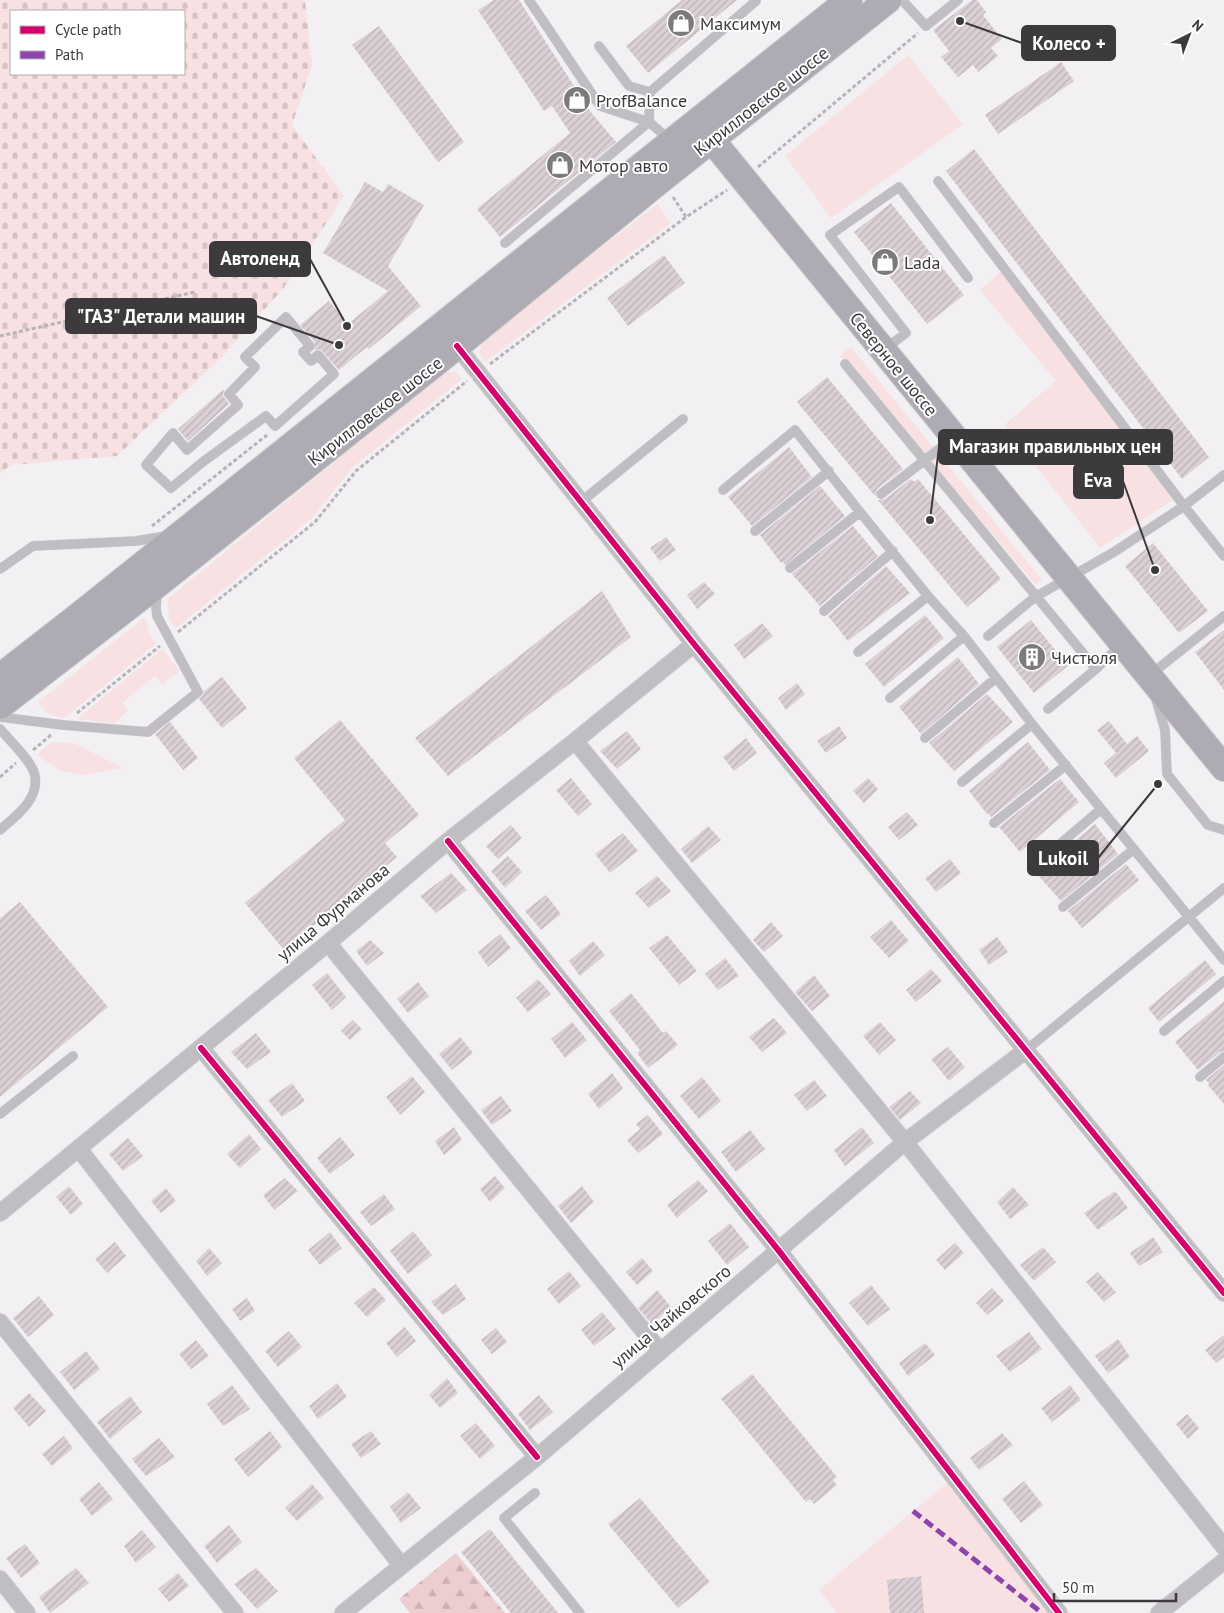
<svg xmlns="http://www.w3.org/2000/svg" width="1224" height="1613" font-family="'PT Sans',sans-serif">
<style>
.green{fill:#f7e1e2}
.forest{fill:url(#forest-firs)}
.cemetery{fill:url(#cemetery-stones);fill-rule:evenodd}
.building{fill:url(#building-hatch)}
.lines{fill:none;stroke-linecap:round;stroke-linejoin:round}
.service-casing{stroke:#ceccce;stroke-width:10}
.minor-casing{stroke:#ceccce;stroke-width:18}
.primary-casing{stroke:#ceccce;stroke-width:28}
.path{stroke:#b6b4b8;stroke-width:3;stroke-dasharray:4 2.5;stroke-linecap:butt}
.service{stroke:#c0bdc3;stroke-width:9}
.minor{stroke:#c0bdc3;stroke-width:16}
.primary{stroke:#afabb4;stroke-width:26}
.quiet{stroke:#8e44ad;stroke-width:5;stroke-dasharray:10 5;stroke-linecap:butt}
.cycleway-casing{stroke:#fff;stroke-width:9}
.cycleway{stroke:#d6006c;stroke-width:6}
.labels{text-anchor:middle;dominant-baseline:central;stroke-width:4;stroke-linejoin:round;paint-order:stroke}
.poi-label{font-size:18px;fill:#3d3a3d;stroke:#fff;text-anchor:start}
.street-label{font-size:18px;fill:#3d3a3d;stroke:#fff}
.leader{fill:none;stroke:#3d3a3d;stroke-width:2}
.callout-dot{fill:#3d3a3d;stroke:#fff;stroke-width:2}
.callout{fill:#3d3a3d;stroke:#3d3a3d;stroke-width:2}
.callout-label{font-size:19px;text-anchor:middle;font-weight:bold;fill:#fff}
</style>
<defs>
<pattern id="forest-firs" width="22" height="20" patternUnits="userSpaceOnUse" patternTransform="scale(1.25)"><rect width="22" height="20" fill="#eccdd0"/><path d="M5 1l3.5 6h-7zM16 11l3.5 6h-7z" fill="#cbb1b4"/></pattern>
<pattern id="cemetery-stones" width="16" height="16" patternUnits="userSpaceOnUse" patternTransform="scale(1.25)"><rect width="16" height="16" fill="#f7e1e2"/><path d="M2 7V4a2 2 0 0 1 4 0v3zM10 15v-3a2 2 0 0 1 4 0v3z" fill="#d5c2c3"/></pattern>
<pattern id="building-hatch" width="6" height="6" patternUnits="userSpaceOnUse" patternTransform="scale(1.25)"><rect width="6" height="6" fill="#dad0d5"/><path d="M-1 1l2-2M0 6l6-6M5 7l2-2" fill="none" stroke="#bcb3b8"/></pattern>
</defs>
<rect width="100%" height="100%" fill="#f3f0f3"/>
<path class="green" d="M908,55L963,124L831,218L785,156Z
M657,204L671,223L485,362L479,354L483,340Z
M1002,271L1173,500L1100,548L1004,425L1056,381L980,290Z
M851,347L1042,580L1036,585L840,356Z
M444,372H456L462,379L352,468L312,518L176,628L169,618L168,599Z
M145,617L149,633L156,644L64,718C50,716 47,714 38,702Z
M162,649L180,671L162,685L155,676L122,703L128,711L114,723L77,719Z
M51,742L74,743L123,768L82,775L59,770L37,755Z
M952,1479L1050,1613H837L819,1590Z"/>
<path class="forest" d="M456,1553L505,1613H410L399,1599Z"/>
<path class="cemetery" d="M0,0H305L312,65L292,125L344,196L283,289L222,357L117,456L12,465L0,473ZM11,11H184V74H11Z"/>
<path class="building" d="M494,0H519L590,111L616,142L500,237L477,209L570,133L552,106L544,111L478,10Z
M682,0H737L648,73L626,46Z
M972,0H977L986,12L983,15L1002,39L991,48L998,56L978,72L973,65L958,77L941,57L949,51L933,30Z
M379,26L464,142L438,162L352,45Z
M1061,62L1074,81L998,134L985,115Z
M974,149L1209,457L1182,479L946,171Z
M365,182L383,192L388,184L424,205L388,266L421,306L369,349L367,347L339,370L322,351L320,349L315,350V342L300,325L329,301L348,324L388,291L323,253Z
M891,203L964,295L927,324L854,232Z
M664,255L685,283L628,326L607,298Z
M827,377L903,469L877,489L875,496L797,402Z
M224,389L223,396L229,404L188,441L178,429Z
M789,447L812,477L752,526L728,497Z
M911,479L914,482L918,479L1001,579L967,607L878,500L885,499Z
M820,486L845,516L785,565L782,561L781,563L760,535Z
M853,526L878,556L820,606L792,574Z
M666,537L676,550L660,561L650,548Z
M1153,543L1208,611L1179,633L1125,566Z
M886,566L910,593L848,641L828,616Z
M704,582L715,594L697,609L687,595Z
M602,591L631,637L448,776L415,738Z
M925,615L944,638L884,687L865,664Z
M1031,620L1068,666L1034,693L997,647Z
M762,623L773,636L744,659L734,645Z
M1224,630V690L1195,652Z
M958,657L979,684L921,734L899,707Z
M222,677L247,708L222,728L199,699L203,695L204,691Z
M797,683L805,694L786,710L778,698Z
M987,694L1013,722L954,771L929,743Z
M340,720L419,815L385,843L397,857L284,950L245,903L345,820L294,758Z
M1109,721L1127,744L1137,736L1149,751L1116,778L1104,763L1116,753L1097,730Z
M170,722L198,758L183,770L155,734Z
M839,726L847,738L826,753L817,741Z
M627,731L641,749L617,769L600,751Z
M746,738L757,753L734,771L723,757Z
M1028,742L1050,770L991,817L988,813L987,814L969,791Z
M571,778L592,804L578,816L556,790Z
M868,778L878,789L864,803L853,791Z
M1060,779L1079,802L1020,852L999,827Z
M907,812L918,825L899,840L888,827Z
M1095,824L1118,854L1061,901L1036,873Z
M511,825L522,838L498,859L486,846Z
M708,826L721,840L692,863L681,849Z
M623,833L638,851L610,873L595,854Z
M508,856L522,872L505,888L491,871Z
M950,859L961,873L936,892L925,878Z
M1126,864L1139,880L1082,928L1068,911Z
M451,873L467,890L436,913L420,896Z
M657,876L671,891L649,908L635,893Z
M546,895L561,914L541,930L525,911Z
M20,902L108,1007L0,1097V918Z
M891,920L909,941L889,958L870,937Z
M771,922L783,936L764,952L753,940Z
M500,934L511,948L488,967L478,952Z
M667,935L697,971L679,985L649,948Z
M997,937L1008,952L989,965L979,950Z
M370,940L384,953L367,966L356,951Z
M593,941L605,955L580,976L569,961Z
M725,958L739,976L718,990L705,974Z
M1205,960L1216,974L1159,1022L1148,1008Z
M931,969L942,981L916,1002L906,990Z
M327,973L346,997L332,1010L312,985Z
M814,975L830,996L812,1011L795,992Z
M538,979L551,994L528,1012L516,998Z
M418,982L429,996L408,1013L397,999Z
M631,993L663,1033L666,1031L678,1045L648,1068L637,1053L640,1050L609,1011Z
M1224,1001V1051L1220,1052L1198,1070L1175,1042Z
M774,1018L787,1033L762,1052L749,1037Z
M353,1020L362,1029L350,1040L341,1031Z
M572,1022L587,1040L565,1058L551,1039Z
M880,1022L896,1040L879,1055L863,1036Z
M256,1033L271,1052L247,1069L231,1052Z
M460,1037L473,1053L452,1070L439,1054Z
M948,1047L965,1067L949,1081L931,1059Z
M1224,1065V1104L1208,1085L1209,1083L1206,1080Z
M612,1073L623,1088L599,1109L588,1094Z
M412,1076L425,1092L400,1115L386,1097Z
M702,1077L721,1101L699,1119L680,1096Z
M814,1080L827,1096L807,1111L794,1095Z
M292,1083L305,1101L282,1117L268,1100Z
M910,1091L921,1103L900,1120L889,1107Z
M501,1096L512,1111L492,1125L481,1110Z
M648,1115L663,1134L638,1153L627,1140L640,1129L636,1124Z
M454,1127L462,1140L444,1155L435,1141Z
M862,1127L874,1143L845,1166L834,1150Z
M750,1130L765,1149L736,1172L721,1152Z
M249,1134L261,1149L240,1168L227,1154Z
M340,1137L355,1155L330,1174L317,1158Z
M128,1138L143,1156L123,1171L109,1154Z
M495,1176L505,1188L490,1202L480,1189Z
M285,1178L298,1191L274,1210L263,1195Z
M698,1180L708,1191L677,1218L667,1205Z
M69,1186L83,1204L71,1215L56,1197Z
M582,1186L594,1202L571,1223L558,1206Z
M1013,1187L1029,1205L1010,1219L997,1202Z
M166,1188L176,1201L161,1213L151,1201Z
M1115,1191L1128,1208L1098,1230L1084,1213Z
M384,1194L395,1209L371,1226L360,1212Z
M730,1223L749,1247L727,1265L708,1241Z
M413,1231L432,1255L408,1274L390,1251Z
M330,1232L342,1248L320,1265L308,1250Z
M1153,1237L1163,1252L1139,1266L1130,1253Z
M115,1242L126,1256L107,1273L95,1259Z
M955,1243L964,1253L945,1270L936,1260Z
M1043,1247L1056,1262L1034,1281L1020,1265Z
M209,1248L222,1263L207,1276L196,1261Z
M642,1258L653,1271L637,1285L626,1272Z
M569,1271L581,1286L559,1304L547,1289Z
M1098,1272L1116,1292L1104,1302L1086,1282Z
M456,1284L466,1299L443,1315L431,1302Z
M871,1285L890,1309L868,1326L849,1303Z
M374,1287L386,1300L367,1317L354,1303Z
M992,1288L1004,1301L987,1315L976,1303Z
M657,1290L671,1307L652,1324L638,1308Z
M39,1296L54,1315L28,1337L13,1318Z
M247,1298L255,1311L240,1321L232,1309Z
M602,1312L616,1329L594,1346L581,1330Z
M405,1327L416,1341L397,1357L386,1343Z
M496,1328L507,1342L492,1354L481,1340Z
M289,1331L302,1347L278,1367L265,1351Z
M1029,1332L1042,1349L1010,1372L996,1356Z
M1224,1335V1357L1216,1363L1205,1350Z
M1118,1339L1130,1357L1108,1373L1095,1356Z
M196,1340L209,1356L191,1369L179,1354Z
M925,1343L935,1355L908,1376L899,1363Z
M86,1351L100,1369L74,1390L60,1372Z
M752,1374L837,1477L833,1480L837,1485L814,1504L810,1499L806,1502L721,1399Z
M447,1378L458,1393L440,1408L429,1395Z
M337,1383L347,1397L318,1419L309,1406Z
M232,1385L250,1409L223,1426L207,1404Z
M1070,1385L1081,1400L1052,1422L1041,1408Z
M29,1393L46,1411L29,1427L13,1408Z
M539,1395L553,1412L530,1430L518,1414Z
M130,1396L142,1412L110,1439L97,1422Z
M1187,1414L1199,1428L1188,1439L1176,1424Z
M476,1423L495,1446L480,1459L460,1436Z
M270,1431L282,1447L248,1477L234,1459Z
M371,1431L381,1444L361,1458L351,1444Z
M1002,1433L1013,1445L979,1470L970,1458Z
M64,1436L73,1448L52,1466L42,1454Z
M159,1438L175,1457L146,1476L132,1459Z
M1024,1481L1043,1505L1021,1523L1002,1499Z
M99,1482L113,1499L92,1516L79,1499Z
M312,1484L324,1498L297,1521L285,1508Z
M408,1492L421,1508L401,1523L390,1507Z
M640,1498L710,1582L678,1608L608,1524Z
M229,1525L242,1542L217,1563L204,1546Z
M490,1529L558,1613H511L461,1552Z
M142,1530L156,1547L136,1563L124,1546Z
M25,1544L40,1563L21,1578L6,1558Z
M76,1568L89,1583L50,1613L39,1597Z
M256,1568L278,1591L257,1609L234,1584Z
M178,1573L189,1586L169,1602L158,1589Z
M921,1576L924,1613H890L887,1580Z"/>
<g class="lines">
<g class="service-casing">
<path id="service" d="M529,0L600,106L649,122L670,140
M902,0L926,26L958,0
M599,46L629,86L650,92
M938,181L1184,506L1224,556
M505,243L649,122L650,92L756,1L755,0
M286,317L310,346L303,352L311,361L318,355L334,374L275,426L266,416L204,461L171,488L146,465L173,433L187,450L238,405L229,394L255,367L245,357Z
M885,349L906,333L830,235L899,187L968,278
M845,364L1096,669
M723,490L795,430L860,512L928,596L964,636L1032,724L1224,960
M881,494L952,439
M582,501L683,419
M755,531L829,471
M790,568L860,512
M0,569L33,546L136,541L166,536
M824,611L893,551
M988,636L1035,597L1114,552L1184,506L1224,475
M858,652L928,596
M1150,675L1224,616
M890,698L964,636
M1156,699L1165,730L1167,774L1208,825L1224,830
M1048,709L1096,669L1121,645
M0,717L63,725L148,732L198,692L157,616L156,608L157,591
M0,729C9,740 33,762 35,776C39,800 15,817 0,830
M925,738L996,678
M962,782L1032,724
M994,823L1066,765
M1032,868L1101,809
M1063,907L1134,849
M1164,1031L1224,981
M1025,1051L1224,888
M1200,1077L1224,1057
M0,1114L73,1056
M535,1493L504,1518L580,1613"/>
</g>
<g class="minor-casing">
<path id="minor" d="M457,346L694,644L1224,1293
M575,741L905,1142L1224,1547
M448,841L779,1251L1059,1613
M328,943L660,1351
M201,1048L537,1457
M79,1149L401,1565
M0,1213L328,943L448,841L575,741L694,644
M0,1322L235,1613
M0,1579L27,1613
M343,1613L537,1457L905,1142L1025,1051
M1159,1613L1224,1561"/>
</g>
<g class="primary-casing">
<path id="primary" d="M702,128L1224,768
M0,677L77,617L849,0
M0,706L158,584L457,346L662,179L888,0"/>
</g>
<path class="path" d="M758,167L918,33
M673,197L686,217
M0,336L195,292
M490,364L686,217L727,190
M152,526L267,435
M178,632L315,522L356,471L467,381
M77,713L160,646
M33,750L51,735
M0,777L16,763"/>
<use href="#service" class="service"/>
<use href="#minor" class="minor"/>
<use href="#primary" class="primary"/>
<path class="quiet" d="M913,1511L1042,1613"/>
<g class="cycleway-casing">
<path id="cycleway" d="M457,346L694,644L1224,1293
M448,841L779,1251L1059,1613
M201,1048L537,1457"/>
</g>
<use href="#cycleway" class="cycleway"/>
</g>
<defs>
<g id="shop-disc" transform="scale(1.4375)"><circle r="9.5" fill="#7d7a7d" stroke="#fff"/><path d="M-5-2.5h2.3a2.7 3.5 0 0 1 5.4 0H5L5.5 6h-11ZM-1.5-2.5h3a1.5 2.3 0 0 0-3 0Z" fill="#fff"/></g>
<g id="building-disc" transform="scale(1.4375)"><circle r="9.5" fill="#7d7a7d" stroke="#fff"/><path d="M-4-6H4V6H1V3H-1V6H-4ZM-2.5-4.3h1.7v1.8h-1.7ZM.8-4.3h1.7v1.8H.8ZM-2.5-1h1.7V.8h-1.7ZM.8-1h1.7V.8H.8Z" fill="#fff"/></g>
</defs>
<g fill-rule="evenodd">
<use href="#shop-disc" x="681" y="23"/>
<use href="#shop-disc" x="577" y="100"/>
<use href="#shop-disc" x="560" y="165"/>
<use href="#shop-disc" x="885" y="262"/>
<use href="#building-disc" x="1032" y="657"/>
</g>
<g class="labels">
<g class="poi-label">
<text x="700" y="23">Максимум</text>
<text x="596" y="100">ProfBalance</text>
<text x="579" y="165">Мотор авто</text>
<text x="904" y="262">Lada</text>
<text x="1051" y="657">Чистюля</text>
</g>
<g class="street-label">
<text transform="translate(761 101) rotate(-38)">Кирилловское шоссе</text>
<text transform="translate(894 364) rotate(51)">Северное шоссе</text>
<text transform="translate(375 411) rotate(-38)">Кирилловское шоссе</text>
<text transform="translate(333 912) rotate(-40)">улица Фурманова</text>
<text transform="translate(671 1316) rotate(-40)">улица Чайковского</text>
</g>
</g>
<path class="leader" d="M960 21L1022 43M347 326L310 259M339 345L256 316M930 520L939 447M1155 570L1123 481M1158 784L1098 858"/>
<g class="callout-dot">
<circle cx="960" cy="21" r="5"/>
<circle cx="347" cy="326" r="5"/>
<circle cx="339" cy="345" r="5"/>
<circle cx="930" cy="520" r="5"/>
<circle cx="1155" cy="570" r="5"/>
<circle cx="1158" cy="784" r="5"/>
</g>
<g class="callout">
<rect x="1022" y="26" width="93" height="34" rx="5"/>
<rect x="210" y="242" width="100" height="34" rx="5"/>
<rect x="66" y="299" width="190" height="34" rx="5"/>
<rect x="939" y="430" width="233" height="34" rx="5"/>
<rect x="1074" y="464" width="49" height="34" rx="5"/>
<rect x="1028" y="841" width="70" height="34" rx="5"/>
</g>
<g class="callout-label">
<text x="1069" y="50">Колесо +</text>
<text x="260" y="265">Автоленд</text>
<text x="161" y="323">"ГАЗ" Детали машин</text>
<text x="1055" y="453">Магазин правильных цен</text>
<text x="1098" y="487">Eva</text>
<text x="1063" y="865">Lukoil</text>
</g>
<rect x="10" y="10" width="175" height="65" fill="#ffffff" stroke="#b1b0b1"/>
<rect x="20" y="26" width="25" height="8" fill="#d6006c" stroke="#b1b0b1"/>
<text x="55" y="35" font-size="15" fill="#3d3a3d">Cycle path</text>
<rect x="20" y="51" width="25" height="8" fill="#8e44ad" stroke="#b1b0b1"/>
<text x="55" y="60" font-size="15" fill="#3d3a3d">Path</text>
<g transform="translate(1189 35) rotate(42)" stroke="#ffffff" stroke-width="4" paint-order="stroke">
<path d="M0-4L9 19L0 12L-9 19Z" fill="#3d3a3d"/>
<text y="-8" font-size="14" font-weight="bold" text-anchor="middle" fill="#3d3a3d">N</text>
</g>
<path d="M1054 1593v8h122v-8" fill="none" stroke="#3d3a3d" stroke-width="2.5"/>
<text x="1062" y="1593" font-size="15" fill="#3d3a3d" stroke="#ffffff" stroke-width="4" paint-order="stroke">50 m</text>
</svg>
